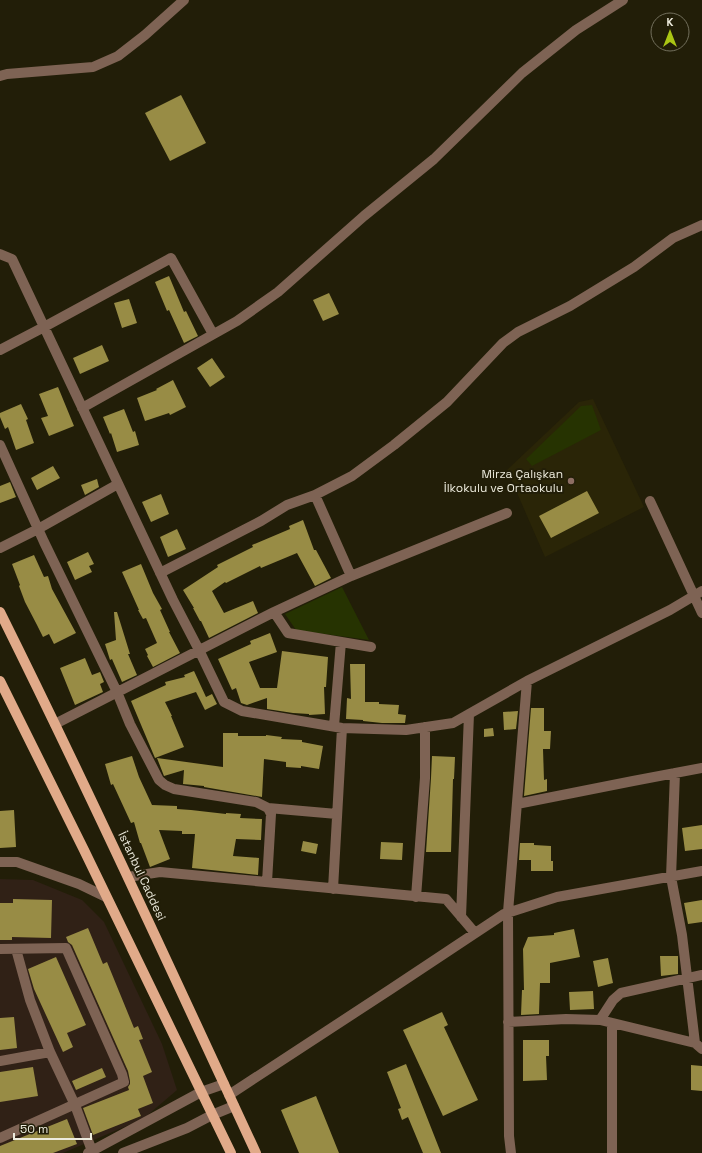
<svg xmlns="http://www.w3.org/2000/svg" width="702" height="1153" font-family="'Space Grotesk',sans-serif">
<style>
.industrial{fill:#302116}
.built{fill:#2a2507}
.green{fill:#263301}
.building{fill:#988c45}
.lines{fill:none;stroke-linecap:round;stroke-linejoin:round}
.minor{stroke:#7e6354;stroke-width:10}
.major{stroke:#e1aa89;stroke-width:10}
.education-dot{fill:#8d6e63;stroke:#221e08;stroke-width:1.5}
.labels{text-anchor:middle;dominant-baseline:central;stroke-width:4;stroke-linejoin:round;paint-order:stroke}
.poi-label{font-size:12px;fill:#edebdd;stroke:#221e08;text-anchor:end}
.street-label{font-size:12px;fill:#edebdd;stroke:#221e08}
</style>
<rect width="100%" height="100%" fill="#221e08"/>
<path class="industrial" d="M0,879L33,880L82,900L104,922L162,1044L177,1090L143,1119L63,1153H0Z"/>
<path class="built" d="M593,399L644,507L545,557L507,470L579,402Z"/>
<path class="green" d="M592,405L601,430L532,466L526,459L581,406Z
M342,587L369,640L296,630L285,614Z"/>
<path class="building" d="M181,95L206,143L170,161L145,113Z
M169,276L184,312L186,311L198,336L184,343L169,310L167,311L155,282Z
M329,293L339,314L323,321L313,300Z
M129,299L137,323L122,328L114,303Z
M102,345L109,361L80,374L73,358Z
M212,358L225,377L210,387L197,368Z
M173,380L186,407L170,415L169,413L145,421L137,398L157,390L156,389Z
M58,387L74,426L49,436L41,418L48,416L39,394Z
M21,404L28,419L26,420L34,443L16,450L8,427L5,429L0,417V413Z
M124,409L133,432L135,431L139,445L117,452L111,433L110,434L103,417Z
M53,466L60,478L37,490L31,478Z
M97,479L99,487L85,495L81,485Z
M10,482L16,497L0,503V486Z
M587,491L599,513L551,538L539,516Z
M161,494L169,514L151,522L142,502Z
M303,520L314,550H316L331,578L315,586L297,553L261,568L260,566L226,583L225,582L212,591L224,613L253,601L258,613L209,638L201,621H200L193,608H194L183,590L218,567L217,565L253,547L252,545L290,529L289,526Z
M177,529L186,549L168,557L160,537Z
M88,552L94,564L89,566L92,572L75,580L67,562Z
M34,555L44,577L48,576L52,589L76,633L54,644L49,634L43,637L37,625L25,602L19,586L20,585L12,564Z
M141,564L153,593L162,609L160,610L170,632H169L180,653L153,667L147,656L148,655L145,649L157,643L146,618L143,619L138,610H139L122,572Z
M114,612H117L130,654H128L137,675L122,682L112,659L110,660L105,644L116,640Z
M270,633L277,652L249,662L260,688H277L282,651L328,657L326,687H324L325,714L309,715V714L293,713L267,709V698L247,705L241,703L236,688L232,690L218,659L251,644L250,641Z
M85,658L92,675L100,672L104,682L100,684L103,692L75,705L60,668Z
M350,664H365V702H379V704L399,705L398,714L406,715L405,723H382L363,721V720L346,719L347,698L351,699Z
M194,671L206,697L212,694L217,704L205,710L196,692L165,702L172,716H171L184,747L155,758L131,701L166,685L165,682L185,677L184,675Z
M531,708H544V731H551L550,749H543L544,780L547,779V791L524,796Z
M518,711L516,729L504,730L503,712Z
M493,728L494,736L484,737V729Z
M223,733H238V736H266V735L282,737L281,739L302,740V742L323,746L319,769L301,766V768L286,767V762L264,759L262,797L204,787V786L183,784L184,770L164,776L157,758L223,767Z
M132,756L139,777L152,805L177,806V809L191,810L226,814V813L241,814L240,818L262,819L261,840L236,839L233,856L259,858L258,875L192,868L195,834H182V831L159,830L170,859L150,867L141,843H140L134,822L131,823L113,784L111,785L105,764Z
M432,756L455,757L454,779H453L451,852H426L431,778Z
M14,810L16,847L0,848V811Z
M702,825V849L685,851L682,828Z
M303,841L318,844L316,854L301,851Z
M381,842L403,843L402,860L380,859Z
M520,843H534V845L551,846V861H553V871H531V860H519Z
M13,899L52,900L51,938L12,937V940H0V903H13Z
M702,900V922L688,924L684,903Z
M88,928L103,964L107,962L134,1028L138,1026L143,1039L139,1040L152,1072L143,1076L153,1103L138,1109L141,1116L93,1135L83,1108L129,1090L128,1087L130,1084V1081L128,1071L72,945L68,942L66,937Z
M574,929L580,957L550,963V983H540L539,1014L521,1015L522,990H524L523,949L528,937L554,935V933Z
M660,956H678V974L661,976Z
M56,957L86,1025L67,1033L73,1047L63,1052L34,989L28,969Z
M608,958L613,983L598,987L593,961Z
M593,991L594,1009L570,1010L569,992Z
M442,1012L448,1025L444,1027L478,1100L443,1116L403,1030Z
M14,1017L17,1048L0,1050V1018Z
M523,1040H549V1056H546L547,1080L523,1081Z
M406,1064L441,1153H423L408,1117L402,1120L398,1109L401,1108L387,1072Z
M691,1065L702,1066V1091L691,1090Z
M33,1067L38,1096L0,1102V1072Z
M102,1068L106,1077L76,1090L72,1081Z
M316,1096L339,1153H299L281,1110Z
M67,1119L77,1144L53,1153H0V1146Z"/>
<g class="lines">
<path class="minor" d="M0,76L7,74L93,67L118,56L145,35L184,0
M0,254L12,259L173,600L199,650L224,702L242,711L342,728L406,730L453,723L527,681L670,610L702,591
M0,350L44,327L171,258L213,334
M82,408L237,321L278,292L364,216L434,159L522,73L576,30L623,0
M0,445L44,542L117,692L130,724L159,780L165,785L174,789L256,802L268,808L271,814L267,882
M315,495L351,576
M650,501L702,613
M0,548L38,529L118,484
M160,573L261,521L287,505L315,495L352,476L394,445L447,402L503,343L518,332L570,306L634,267L673,238L702,225
M274,612L288,633L371,647
M55,724L274,612L351,576L507,513
M334,726L341,642
M675,773L671,877L682,935L695,1043
M517,804L633,781L702,768
M268,808L337,814
M0,862H17L79,884L106,897
M128,877L160,872L446,899L475,933
M333,889L342,728
M416,897L425,778V727
M461,917L469,714
M0,949L66,948L122,1074L124,1082L0,1138
M16,949L30,1000L50,1052L75,1105L92,1151
M600,1020L613,1000L621,993L702,975
M508,1022L566,1019L600,1020L695,1043L702,1049
M0,1061L50,1052
M229,1095L391,989L504,914L557,897L702,871
M88,1153L201,1092L224,1084
M123,1153L187,1128L212,1115L234,1106
M511,1153L509,1136L508,912L527,681
M612,1153V1023"/>
<path class="major" d="M0,612C89,791 172,972 256,1153
M0,681L84,850L231,1153"/>
</g>
<circle class="education-dot" cx="571" cy="481" r="4"/>
<g class="labels">
<g class="poi-label">
<text x="563" y="474">Mirza Çalışkan<tspan x="563" dy="14">İlkokulu ve Ortaokulu</tspan></text>
</g>
<g class="street-label">
<text transform="translate(142 876) rotate(65)">İstanbul Caddesi</text>
</g>
</g>
<g transform="translate(670 32)"><circle r="19" fill="#221e08" stroke="#73705d"/>
<path d="M0-3L7 15L0 10L-7 15Z" fill="#abc614"/>
<text y="-6" font-size="11" font-weight="bold" text-anchor="middle" fill="#edebdd">K</text>
</g>
<path d="M14 1133v6h77v-6" fill="none" stroke="#edebdd" stroke-width="2"/>
<text x="20" y="1133" font-size="12" fill="#edebdd" stroke="#221e08" stroke-width="3" paint-order="stroke">50 m</text>
</svg>
